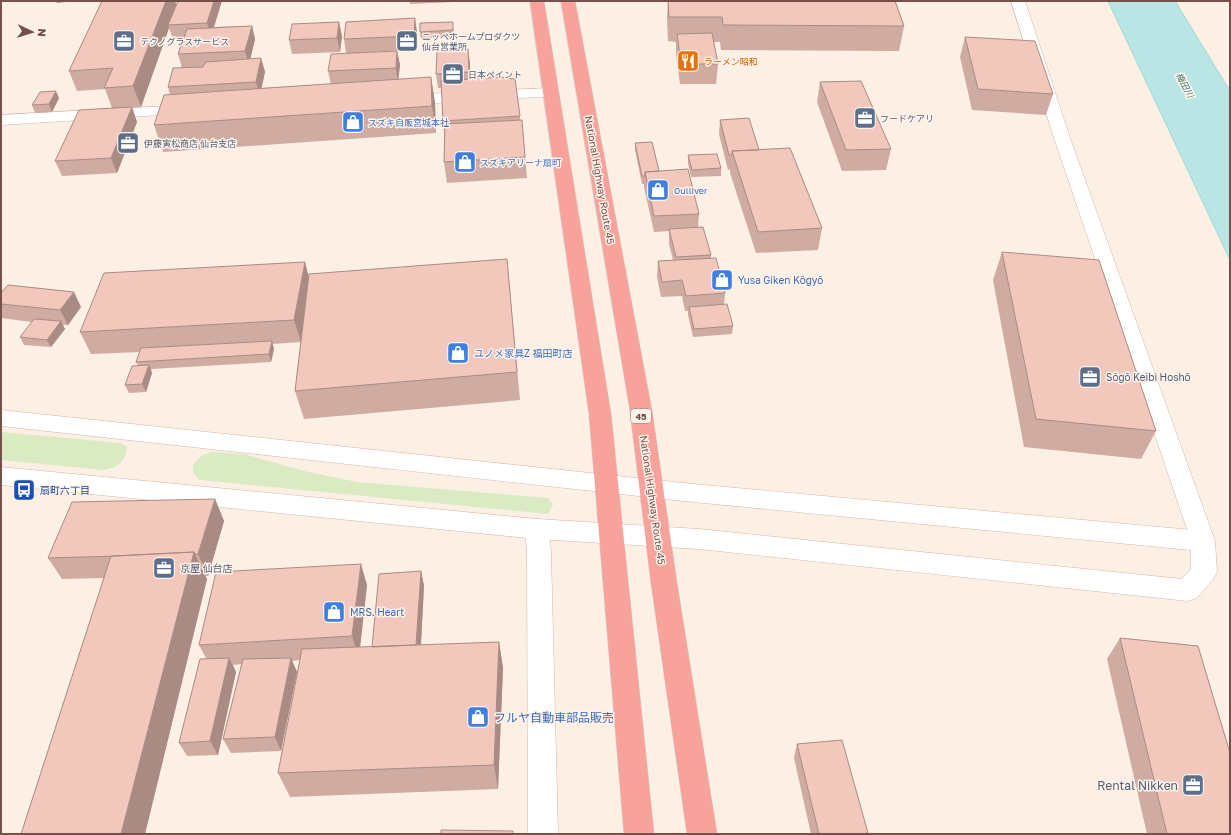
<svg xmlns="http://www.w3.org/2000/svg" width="1231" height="835" font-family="'Golos Text','Noto Sans JP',sans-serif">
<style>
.green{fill:#daeac3}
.water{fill:#b9e6e4;stroke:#9fd8d6}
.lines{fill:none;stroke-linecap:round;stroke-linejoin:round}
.street-casing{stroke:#d0b6ad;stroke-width:1}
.secondary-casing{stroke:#d3b5ab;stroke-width:1}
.highway-casing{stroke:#d8cecc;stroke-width:1}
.street{fill:#fff;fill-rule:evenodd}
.secondary{fill:#fff;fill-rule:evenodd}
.highway{fill:#f7a29b;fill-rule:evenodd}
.wall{fill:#d0aba2}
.shaded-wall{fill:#a98b84}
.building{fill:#f2c7bc;stroke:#a98b84}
.labels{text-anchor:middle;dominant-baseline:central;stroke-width:3;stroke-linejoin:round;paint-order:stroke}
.far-service-label{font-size:9px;fill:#4e5e75;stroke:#fff3eb;text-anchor:start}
.far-food-label{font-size:9px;fill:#c56008;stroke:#fff3eb;text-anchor:start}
.far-water-label{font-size:9px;font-style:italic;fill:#3a7473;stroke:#fff3eb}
.far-shop-label{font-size:9px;fill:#366cbe;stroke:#fff3eb;text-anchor:start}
.shield{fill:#fff3eb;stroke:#9e827a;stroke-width:1}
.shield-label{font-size:9px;font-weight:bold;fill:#755149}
.street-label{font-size:10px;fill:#755149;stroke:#fff3eb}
.shop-label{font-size:10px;fill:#366cbe;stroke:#fff3eb;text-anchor:start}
.service-label{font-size:10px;fill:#4e5e75;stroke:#fff3eb;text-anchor:start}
.transit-label{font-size:10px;fill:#164399;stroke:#fff3eb;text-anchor:start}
.near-shop-label{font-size:12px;fill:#366cbe;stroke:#fff3eb;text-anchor:start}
.near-service-label{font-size:12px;fill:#4e5e75;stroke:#fff3eb;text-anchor:end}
</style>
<rect width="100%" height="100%" fill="#fcefe4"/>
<path class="green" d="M1,432L120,443L127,447C126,462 117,468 103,470L1,460Z
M211,452L243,454L304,471L357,482L548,498L553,505L548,514L200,480L193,473V465L201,456Z"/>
<path class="water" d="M1108,1H1175L1230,91V260Z"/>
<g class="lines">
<g class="street-casing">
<path id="street" d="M1011,1H1025L1070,138L1215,541L1212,548L1203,551L1194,548L1191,541L1054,138Z
M550,88L555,90L558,93L555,96L404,105L398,103L396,100L398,97L404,95Z
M188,105L194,107L196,110L194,113L1,125V115Z
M537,519L546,522L549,529L551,553L558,834H528L527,553L525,529L528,522Z"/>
</g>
<g class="secondary-casing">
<path id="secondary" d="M1,410L693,484L1203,531L1212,534L1215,541L1217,572L1213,579L1197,598L1188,601L699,549L537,539L1,485V467L537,519L699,529L1182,579L1191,569V550L693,502L1,426Z"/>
</g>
<g class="highway-casing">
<path id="highway" d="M530,1H544L611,414L654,834H624L589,414Z
M561,1H575L652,411L677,583L717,834H687L651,583L630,411Z"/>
</g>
<use href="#street" class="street"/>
<use href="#secondary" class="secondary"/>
<use href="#highway" class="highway"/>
</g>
<path class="wall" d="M102,1H175L176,5L178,1L214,27L252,26L255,39L250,59L261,58L265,72L261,88L331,84L328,71L346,53L344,39L417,32L416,49L360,53L397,51L400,65L398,79L431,77L435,103L436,133L163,152L154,125L170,95L168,87L182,68L178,54L183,38L173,39L169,28L141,107L123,108L132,107L137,122L117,173L62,176L55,161L112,108L105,89L77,91L69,71Z
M410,1H477L410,4Z
M668,1H895L904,26L899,51L721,50L720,42H714L718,64L716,84H680L676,54V42L668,41L667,18Z
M454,29V37L421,39L420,32Z
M342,36L340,52L292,54L289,40Z
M965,37L1053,94L1046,115L972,110L960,57Z
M470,63V79L520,116V120H522L527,178L447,183L444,162V132L443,121L442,88H438L436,74Z
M820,82L891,149L886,170L842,171L817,102Z
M59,98L52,112L35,113L32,105Z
M720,120L759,150L822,228L818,250L756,253L730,173V169L728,170L719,134Z
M635,143L659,171L699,214L698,227L711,255V258L725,293L724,304L733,326L732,334L693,337L688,315V311H685L682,296L661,297L657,277L658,261L673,260L669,244V231L654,232L644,187V184H642L635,150Z
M688,155L721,168V176L691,177L688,163Z
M1002,252L1156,431L1141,459L1024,447L993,280Z
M507,259L520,400L304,419L295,391L302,336L301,342L272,344L274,349L271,362L151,369L152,373L146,392L129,393L125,385L138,366L136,362L140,352L91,354L80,332L309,277Z
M1,293L81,307L68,325H62L65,329L51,347L24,345L20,337L32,322L1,318Z
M215,499L224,521L208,576H205L207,579L145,834H21L104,578L62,579L48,558Z
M421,571L424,586L421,645L499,642L503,668L498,789L290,797L278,773L300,660L292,661L297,672L281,751L231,753L223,739L242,664L233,665L236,672L218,755L187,756L179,743L206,658L199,645L367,585L360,647H372Z
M1120,638L1230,834H1147L1107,659Z
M797,744L868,833L867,834H811L794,758Z"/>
<path class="shaded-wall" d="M56,1H74L57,3Z
M166,1H175L177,7L168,25L169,28L141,107L133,86Z
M214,1H222L211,37L207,23Z
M415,18L417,32L416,49L414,36Z
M339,22L342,36L340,52L337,38Z
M252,26L255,39L249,65L245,51Z
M468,49L470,63V86L469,72Z
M397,51L400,65L398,83L396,68Z
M261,58L265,72L260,96L256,82Z
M431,77L435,103L436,133L432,106Z
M56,91L59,98L52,112L49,104Z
M132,107L137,122L117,173L111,158Z
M305,262L311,285L301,342L294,320Z
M74,292L81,307L68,325L60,310Z
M61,321L65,329L51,347L47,340Z
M272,341L274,349L271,362L269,354Z
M149,365L152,373L146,392L142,384Z
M215,499L224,521L208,576L198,554Z
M194,552L207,579L145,834H121Z
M361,564L367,585L359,657L352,636Z
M421,571L424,586L420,660L416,646Z
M499,642L503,668L498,789L494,765Z
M229,658L236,672L218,755L210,741Z
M291,658L297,672L281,751L275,737Z"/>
<path class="building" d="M102,1H166L133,86L104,88L113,68L69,71Z
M178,1H214L207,23L168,25Z
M668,1H895L904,26L723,25L722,17H669Z
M415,18L414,36L344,39L346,22Z
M339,22L337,38L289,40L292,24Z
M453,22V30L420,32V23Z
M252,26L245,51L178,54L187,29Z
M712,33L718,64H681L677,34Z
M965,37L1035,41L1053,94L978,89Z
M468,49L469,72L436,74L437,51Z
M397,51L396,68L328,71L331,54Z
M261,58L256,82L168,87L173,68L203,67L206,62Z
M431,77L432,106L154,125L164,95Z
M499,77L515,79L520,116L443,121L441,81Z
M861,81L891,149L846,150L820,82Z
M56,91L49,104L32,105L40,92Z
M132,107L111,158L55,161L79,110Z
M749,118L759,150L732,151V155H729L720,120Z
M522,120L525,157L444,162L445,124Z
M652,142L659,171L645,172V176H642L635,143Z
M790,148L822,228L758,232L732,151Z
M717,154L721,168L692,170L688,155Z
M688,169L699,214L654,216L645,172Z
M703,227L711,255L676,257L669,229Z
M1002,252L1099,260L1156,431L1036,419Z
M716,258L725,293L686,296L682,280L662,282L658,261Z
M507,259L517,372L295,391L309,274Z
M305,262L294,320L80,332L104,273Z
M8,285L74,292L60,310L1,304V293Z
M727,304L733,326L694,329L689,307Z
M34,319L61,321L47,340L20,337Z
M272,341L269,354L136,362L141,348Z
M149,365L142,384L125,385L132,366Z
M215,499L198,554H195L194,552L118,556L48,558L72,502Z
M194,552L121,834H21L111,556Z
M361,564L352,636L199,645L216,572Z
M421,571L416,645L372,647L379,574Z
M1120,638L1198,646L1230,753V834H1167Z
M499,642L494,765L278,773L302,649Z
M229,658L210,741L179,743L200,659Z
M291,658L275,737L223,739L243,659Z
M842,740L868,833L860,834H819L797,744Z
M441,830L513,831V834H441Z"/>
<defs>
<g id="office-square" transform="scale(1.15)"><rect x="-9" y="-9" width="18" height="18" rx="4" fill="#5c6f8a" stroke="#fff3eb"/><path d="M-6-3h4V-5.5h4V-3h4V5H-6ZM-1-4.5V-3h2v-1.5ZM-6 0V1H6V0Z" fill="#fff"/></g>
<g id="restaurant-square" transform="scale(1.15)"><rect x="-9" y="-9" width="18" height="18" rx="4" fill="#e8710a" stroke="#fff3eb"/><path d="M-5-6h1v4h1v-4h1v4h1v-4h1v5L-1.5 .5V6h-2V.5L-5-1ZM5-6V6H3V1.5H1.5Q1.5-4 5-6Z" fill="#fff"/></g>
<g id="shop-square" transform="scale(1.15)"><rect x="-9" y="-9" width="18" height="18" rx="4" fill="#3f7fe0" stroke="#fff3eb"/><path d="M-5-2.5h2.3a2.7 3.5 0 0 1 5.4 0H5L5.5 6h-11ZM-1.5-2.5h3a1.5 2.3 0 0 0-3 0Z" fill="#fff"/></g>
<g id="bus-square" transform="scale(1.15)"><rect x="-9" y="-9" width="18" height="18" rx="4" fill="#1a4fb4" stroke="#fff3eb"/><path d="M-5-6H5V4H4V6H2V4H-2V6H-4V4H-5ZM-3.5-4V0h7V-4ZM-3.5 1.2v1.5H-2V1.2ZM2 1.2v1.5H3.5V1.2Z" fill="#fff"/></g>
</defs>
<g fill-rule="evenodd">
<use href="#office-square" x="124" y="41"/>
<use href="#office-square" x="407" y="41"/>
<use href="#restaurant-square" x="688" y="61"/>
<use href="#office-square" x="453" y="74"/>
<use href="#office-square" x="865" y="118"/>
<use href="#shop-square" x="353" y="122"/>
<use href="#office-square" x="128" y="143"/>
<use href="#shop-square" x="465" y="162"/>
<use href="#shop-square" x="658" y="190"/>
<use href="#shop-square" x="722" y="280"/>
<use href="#shop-square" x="458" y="353"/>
<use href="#office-square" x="1090" y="377"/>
<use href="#bus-square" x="24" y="490"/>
<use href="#office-square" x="164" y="568"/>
<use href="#shop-square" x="334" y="612"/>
<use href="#shop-square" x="478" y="717"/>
<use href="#office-square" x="1193" y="785"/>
</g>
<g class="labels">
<g class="far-service-label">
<text x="422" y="36">ニッペホームプロダクツ<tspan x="422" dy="10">仙台営業所</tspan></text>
<text x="140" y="41">テクノグラスサービス</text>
<text x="468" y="74">日本ペイント</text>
<text x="880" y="118">フードケアリ</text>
<text x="144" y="143">伊藤寅松商店 仙台支店</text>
</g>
<g class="far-food-label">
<text x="704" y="61">ラーメン昭和</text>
</g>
<g class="far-water-label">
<text transform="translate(1185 85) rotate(62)">梅田川</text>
</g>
<g class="far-shop-label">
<text x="368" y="122">スズキ自販宮城本社</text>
<text x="480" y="162">スズキアリーナ扇町</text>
<text x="674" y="190">Gulliver</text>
</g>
<rect class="shield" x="631" y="409" width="20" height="14" rx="3"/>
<g class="shield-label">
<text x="641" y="416">45</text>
</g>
<g class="street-label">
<text transform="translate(600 180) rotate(80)">National Highway Route 45</text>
<text transform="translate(653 500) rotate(82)">National Highway Route 45</text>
</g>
<g class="shop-label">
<text x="738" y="280">Yusa Giken Kōgyō</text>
<text x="474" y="353">ユノメ家具Z 福田町店</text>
<text x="350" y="612">MRS. Heart</text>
</g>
<g class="service-label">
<text x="1106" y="377">Sōgō Keibi Hoshō</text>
<text x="180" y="568">京屋 仙台店</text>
</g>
<g class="transit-label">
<text x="40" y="490">扇町六丁目</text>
</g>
<g class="near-shop-label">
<text x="494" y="717">フルヤ自動車部品販売</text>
</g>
<g class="near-service-label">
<text x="1178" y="785">Rental Nikken</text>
</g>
</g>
<rect width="1231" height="835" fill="none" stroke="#755149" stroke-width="4"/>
<g transform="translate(32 32) rotate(94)" stroke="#fff3eb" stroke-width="3" paint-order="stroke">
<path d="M0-3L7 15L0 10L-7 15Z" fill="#755149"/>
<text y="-6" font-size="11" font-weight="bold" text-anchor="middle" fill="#755149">N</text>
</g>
</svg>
